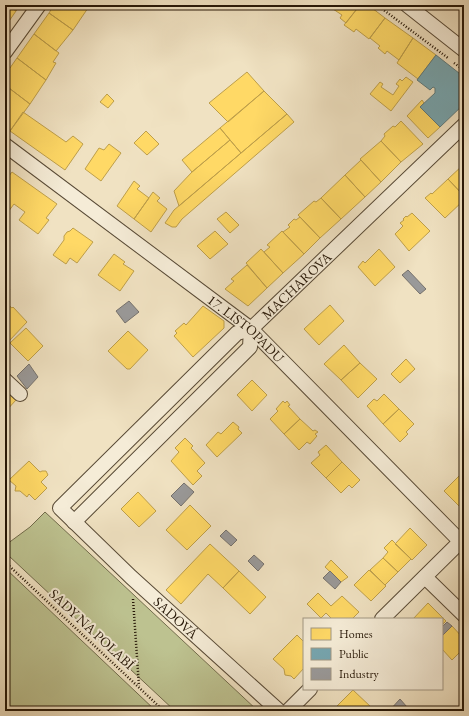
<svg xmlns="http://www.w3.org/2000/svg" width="469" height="716" font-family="'EB Garamond',serif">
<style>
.green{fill:#bdc290;stroke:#726c4c}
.homes{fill:#ffd966;stroke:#be9f4a}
.public{fill:#76a5af;stroke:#5e7a7d}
.industry{fill:#999;stroke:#76726d}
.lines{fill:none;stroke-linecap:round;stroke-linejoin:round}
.minor-casing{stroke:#584a36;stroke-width:16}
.path{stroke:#261707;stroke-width:2.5;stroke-dasharray:1 2;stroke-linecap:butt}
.minor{stroke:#f5ecd7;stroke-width:14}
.labels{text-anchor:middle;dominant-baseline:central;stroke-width:4;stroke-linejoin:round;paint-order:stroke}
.street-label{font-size:14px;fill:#261707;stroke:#f5ecd7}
</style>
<rect width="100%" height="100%" fill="#f0e2c2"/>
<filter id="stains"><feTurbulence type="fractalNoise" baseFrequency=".005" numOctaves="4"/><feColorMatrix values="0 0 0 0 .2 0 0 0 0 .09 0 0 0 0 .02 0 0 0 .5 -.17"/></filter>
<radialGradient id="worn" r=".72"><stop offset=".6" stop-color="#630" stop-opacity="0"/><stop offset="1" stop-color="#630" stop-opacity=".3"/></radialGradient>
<path class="green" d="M45,512L74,539L258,711H175L9,556L6,550L7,544L30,527Z
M5,568L156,711H5Z"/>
<path class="homes" d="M5,5H8L16,11L5,27Z
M8,5H21L16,11Z
M54,5H84L88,8L73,30L49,13Z
M327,5H360L346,23L340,18L342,15Z
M360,5H368L385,18L369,39L356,29L354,32L344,25Z
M49,13L73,30L56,51L34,34Z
M385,18L413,38L399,60L387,51L385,54L378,48L380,46L370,38Z
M34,34L59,53L53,62L56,63L46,80L17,58Z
M413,38L436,55L418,79L397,63Z
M17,58L46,80L30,104L5,85V75Z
M247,72L264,91L228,122L209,103Z
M406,77L413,82L391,111L370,94L380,82L383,84L381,87L393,95L399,86L396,84L400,79L402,81Z
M5,85L30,104L10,131L5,128Z
M264,91L287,114L241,153L220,128Z
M107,94L114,101L108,108L100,102Z
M422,100L424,103L420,107L440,127L428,138L407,116Z
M23,112L66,142L73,136L83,144L65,170L10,131Z
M287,114L294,122L182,219L176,227H172L165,223L174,210Z
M401,121L423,144L401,162L381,141L385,136L384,134L393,126L395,127Z
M220,128L230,140L192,172L182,160Z
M146,131L159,144L147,155L134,143Z
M230,140L241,153L179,206L174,191L192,172Z
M381,141L401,162L381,182L360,159Z
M109,144L121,153L101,181L85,169L99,148L104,150Z
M361,160L381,182L365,197L345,175Z
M464,162V196L448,179L463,165L462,163Z
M12,172L57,204L46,218L49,220L38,234L19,220L25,212L14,204L8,212L5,210V181Z
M345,175L365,197L341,219L321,198Z
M448,179L464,196V200L445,218L425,198L431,193L432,194Z
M134,181L140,186L137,189L149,198L134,219L117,206Z
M153,192L160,198L157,201L167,209L151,232L134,219Z
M321,198L341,219L320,238L298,215L314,201L316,202Z
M226,212L239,225L230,233L217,219Z
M412,213L430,231L409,251L395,234L403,226L400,223L404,220L403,219L406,216L407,217Z
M300,217L320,238L304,254L283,232L290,227L288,225L294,219L296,220Z
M73,228L93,242L77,263L70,258L66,264L53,255L64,240V236L67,232L70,231Z
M215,231L228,244L210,259L197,246Z
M282,231L304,254L283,273L264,252L270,247L267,245Z
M261,249L283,273L267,288L246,263Z
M379,249L395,267L375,286L358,267L363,261L365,263Z
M114,254L125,262L123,264L134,271L120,291L98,275Z
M247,265L267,288L248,306L225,289L234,281L231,279Z
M7,304L12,308L13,307L27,322L9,341L5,337V306Z
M330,305L344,321L319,345L304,329Z
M203,306L224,321V328L193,357L174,336L177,333L175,331L184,323L186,325Z
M26,328L43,346L28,361L10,343Z
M128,331L148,350L130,369H127L108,351Z
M344,345L360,363L341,380L324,364Z
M406,359L415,369L400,383L391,374Z
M360,363L377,379L358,398L341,380Z
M252,380L267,395L252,411L237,395Z
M9,394L16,400L5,412V399Z
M384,394L399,409L383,424L367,406L374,399L377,401Z
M283,401L285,403L287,401L290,405L288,406L300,419L284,434L270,419L278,411L276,409Z
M399,409L414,424L406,432L408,434L400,442L383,424Z
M300,419L313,431L315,430L318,432L315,434L317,436L310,444L307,442L299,450L284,434Z
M233,422L239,427L238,429L242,433L217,457L206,445L218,432L221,434Z
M185,438L193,446L191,448L205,463L197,471L202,476L193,485L171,461L179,452L175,448Z
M326,445L342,462L326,478L311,463L320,455L318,452Z
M29,461L40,472L42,471H46L48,475L41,482L47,488L35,500L29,494L27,497L20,491H15L16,486L9,480Z
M342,462L360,480L352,488L349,485L341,493L326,478Z
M459,476L464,481V506L461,508L444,491Z
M138,492L156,511L139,527L121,509Z
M190,505L211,526L187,550L166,530Z
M410,528L427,545L412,560L395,544Z
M392,540L411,559L398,572L383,558L388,552L384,548Z
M210,544L239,571L223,588L208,574L181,604L166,590Z
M383,558L398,572L385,585L370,570Z
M331,560L348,577L341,582L325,567Z
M369,570L386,586L371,601L354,585Z
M239,571L266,597L250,614L223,588Z
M318,593L331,606L342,596L359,612L352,619H332L326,613L321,618L307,604Z
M428,603L446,621L442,625V619H413Z
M452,626L464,639V648L452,660L442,649V636Z
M297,635L304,642V668L294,679L291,676L285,675L284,669L273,659Z
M353,690L372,708L368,711H332Z"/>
<path class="public" d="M436,55L464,77V104L440,127L420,107L435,93V88L433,87L430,90L417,80Z"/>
<path class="industry" d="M408,270L426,289L420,294L402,275Z
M5,284L10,289L5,295Z
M129,301L139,312L125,323L116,311Z
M29,364L38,377L27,389L17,376Z
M184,483L194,492L181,506L171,496Z
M226,530L237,540L231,546L220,536Z
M254,555L264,564L258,571L248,561Z
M330,571L341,582L335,589L323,578Z
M447,622L452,626L442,636V627Z
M400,699L407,707L404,711H389Z"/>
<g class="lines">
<g class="minor-casing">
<g id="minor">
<path d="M407,5L464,50"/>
<path d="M5,52L39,5"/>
<path id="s1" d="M5,145L251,329L461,542"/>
<path id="s2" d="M251,329L237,333L60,508L131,577L279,711"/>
<path d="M5,380L20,394"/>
<path id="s3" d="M74,522L250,347L251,329L464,125"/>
<path d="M425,577L464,615"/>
<path d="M382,619L464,538"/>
<path d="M288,711L310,689"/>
</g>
</g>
<path class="path" d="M377,5L448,58
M454,63L464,70
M5,562L164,711
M133,599L139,686"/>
<use href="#minor" class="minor"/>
</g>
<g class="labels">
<g class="street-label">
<text stroke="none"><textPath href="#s3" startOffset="329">MACHAROVA</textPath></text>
<text stroke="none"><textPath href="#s1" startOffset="303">17. LISTOPADU</textPath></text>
<text stroke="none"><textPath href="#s2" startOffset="423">SADOVÁ</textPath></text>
<text transform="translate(92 629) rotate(43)">SADY NA POLABÍ</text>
</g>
</g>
<rect width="469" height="716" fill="none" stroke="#f0e2c2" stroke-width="20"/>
<rect x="6" y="6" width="457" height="704" fill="none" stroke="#261707" stroke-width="2"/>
<rect x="10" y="10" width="449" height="696" fill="none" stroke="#261707"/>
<rect x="303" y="618" width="140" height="72" fill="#f5ecd7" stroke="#a29784"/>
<rect x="311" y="628" width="20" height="12" fill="#ffd966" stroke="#a29784"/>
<text x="339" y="638" font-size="12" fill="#261707">Homes</text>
<rect x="311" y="648" width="20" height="12" fill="#76a5af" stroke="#a29784"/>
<text x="339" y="658" font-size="12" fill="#261707">Public</text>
<rect x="311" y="668" width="20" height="12" fill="#999999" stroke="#a29784"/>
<text x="339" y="678" font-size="12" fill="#261707">Industry</text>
<rect width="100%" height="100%" filter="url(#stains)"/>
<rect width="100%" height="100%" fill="url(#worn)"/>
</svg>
